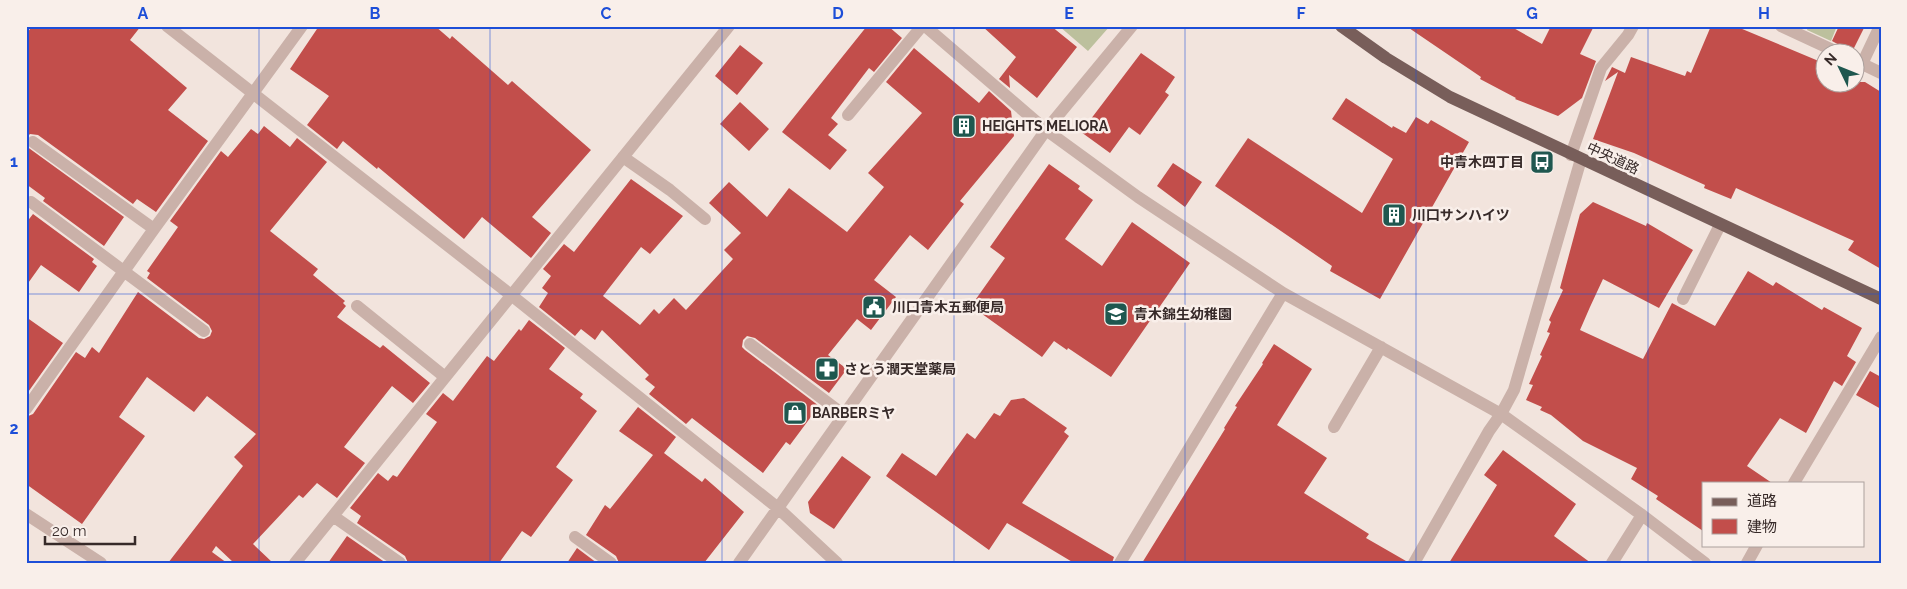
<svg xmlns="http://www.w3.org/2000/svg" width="1907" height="589" font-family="Raleway,'Noto Sans JP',sans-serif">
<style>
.green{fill:#bcc09d}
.building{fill:#c24e4b}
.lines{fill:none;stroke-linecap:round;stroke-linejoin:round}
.minor{stroke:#cab1a9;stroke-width:12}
.major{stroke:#785e5a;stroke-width:12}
.grid{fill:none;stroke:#1d4ed8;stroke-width:1;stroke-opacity:0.55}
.labels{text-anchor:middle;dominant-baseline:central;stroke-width:5;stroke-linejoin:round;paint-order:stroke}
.poi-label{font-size:14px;font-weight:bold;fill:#372a29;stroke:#f9efea;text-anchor:start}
.street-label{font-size:14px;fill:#372a29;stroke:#f9efea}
.neatline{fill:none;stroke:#1d4ed8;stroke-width:2}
.grid-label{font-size:16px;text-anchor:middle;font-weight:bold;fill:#1d4ed8}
</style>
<rect width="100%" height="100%" fill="#f2e4dd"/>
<path class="green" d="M1059,26H1110L1088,51Z
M1808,26H1837L1831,41L1807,30Z"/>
<path class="building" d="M32,26H141L130,40L187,88L168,110L208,141L156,212L137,199L133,204L38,135L30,134L26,138V35Z
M319,26H435L450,39L452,36L508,85L512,81L591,150L532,217L551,233L531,258L482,217L464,239L378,167L377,169L343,141L337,149L307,125L329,96L290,69Z
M867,26H888L902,38L874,72L869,68L831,118L838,124L828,135L847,150L830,170L782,132Z
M982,26H1051L1077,47L1037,98L1009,75L1010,88L999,79L1016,57Z
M1406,26H1510L1542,44L1551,26H1594L1580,54L1596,61L1582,98L1558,116L1515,99L1516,98L1480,79L1481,77Z
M1711,26H1735L1821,62L1824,56V82H1865L1881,92V269L1848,250L1854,241L1736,188L1731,199L1704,188L1705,185L1634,153L1593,139L1618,72L1605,81L1612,67L1625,73L1631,57L1685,76L1687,71L1691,73Z
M1839,26H1865L1852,52H1845L1843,47L1832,41Z
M740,45L763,63L737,95L715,76Z
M914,48L979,103L989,91L1011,111L1014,136L960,201L964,204L928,250L910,235L874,280L896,297L871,330L857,319L828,355L847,369L829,393L755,338L747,336L743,340L742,347L745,350L819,406L790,445L786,442L763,473L692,418L686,424L649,394L655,387L645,379L649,375L602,330L595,340L581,329L575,336L539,307L548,293L542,288L551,276L543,269L564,244L574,252L631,179L683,216L650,254L641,247L603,296L640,325L654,309L659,314L674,298L686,310L733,259L724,250L741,233L709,203L729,182L767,217L789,188L847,232L884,187L868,173L922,113L886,82Z
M1141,53L1175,77L1165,92L1169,95L1140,135L1129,127L1110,153L1081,132Z
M1346,98L1392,128L1393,126L1406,133L1416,117L1428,124L1431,120L1469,142L1380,299L1330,271L1332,266L1215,186L1248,138L1362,213L1393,159L1332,119Z
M740,102L769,129L749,151L720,124Z
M264,126L290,147L297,138L327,162L270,231L318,269L313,275L345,301L343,303L346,306L337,317L380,348L383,345L430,383L413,403L392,386L344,447L365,463L337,498L317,483L303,498L299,495L253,544L273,563H234L216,546L212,552L227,563H168L243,466L234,457L256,434L207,396L194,412L147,377L119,417L145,436L82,524L26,484V417L33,414L76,352L85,358L92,347L99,353L138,292L199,338L204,339L210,336L212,331L209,325L147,278L150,273L147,271L178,227L170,221L221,151L228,157L251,129L258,134Z
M26,146L124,217L104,246L43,201L45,198L26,184Z
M1173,163L1202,182L1185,207L1157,186Z
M1049,164L1080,186L1078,189L1093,200L1065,239L1102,266L1132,222L1190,263L1111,377L1068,348L1067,350L1054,341L1042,357L971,306L1005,258L990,247Z
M1593,202L1646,226L1647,223L1693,250L1659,308L1603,279L1590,307L1580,330L1643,359L1672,303L1715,326L1748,271L1773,286L1776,282L1822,310L1824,307L1862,328L1847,356L1856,362L1842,386L1834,381L1806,433L1780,418L1747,466L1772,483H1703V531L1656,499L1658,496L1631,479L1637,468L1583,441L1551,415L1540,410L1542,407L1526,400L1533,385L1529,384L1542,356L1540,355L1550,333L1547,332L1551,322L1549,320L1563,290L1560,288L1580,214Z
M33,214L94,259L92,262L97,266L79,292L41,265L26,286V223Z
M26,317L63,343L26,395Z
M529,320L565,348L549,369L583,394L580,398L597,411L556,467L573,480L531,537L522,531L499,563H408L405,556L357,523L361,516L350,508L378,473L388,481L393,475L397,477L437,422L426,414L443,393L453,401L487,356L494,361L519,329L521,331Z
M1274,344L1312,369L1277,425L1327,458L1304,493L1369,534L1366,538L1406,561V563H1142L1225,429L1224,428L1237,407L1235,406L1263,364L1262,363Z
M1870,371L1881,377V409L1856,395Z
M1024,398L1067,428L1064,432L1069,436L1022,503L1114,557L1112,563H1074L1007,523L989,550L886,476L902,453L936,476L967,433L975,439L994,413L1000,416L1011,400Z
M638,407L676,437L664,453L702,482L705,478L744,512L704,563H619L616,556L586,535L605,505L610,509L653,455L619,431Z
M1503,450L1576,504L1554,536L1591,563H1449L1497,485L1484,475Z
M842,456L871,477L834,529L810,513L808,502Z
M347,536L386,563H328Z
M577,548L597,563H567Z"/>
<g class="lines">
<path class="minor" d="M167,26L511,295L778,508L837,563
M925,26L1046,130L1138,197L1283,293L1501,414L1642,515L1705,563
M1781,26L1837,52
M1856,61L1881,73
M1862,64L1880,26
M848,115L922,26
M33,142L154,229
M1571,155L1601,68L1628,35L1633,26
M623,157L670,190L705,219
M31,202L204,331
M1683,299L1720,225
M357,306L445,377
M750,344L844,415
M26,409L154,229L302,26
M1334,427L1381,347
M1794,483L1881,337
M26,514L101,563
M333,516L400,563
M575,537L611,563
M295,563L729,26
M739,563L1046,130L1132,26
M1120,563L1283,293
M1414,563L1489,431L1501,414L1514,390L1581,159
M1612,563L1642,515
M1747,563L1757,545"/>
<path class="major" d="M1341,26L1386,58L1450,97L1881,299"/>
</g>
<path class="grid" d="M259,26V563M490,26V563M722,26V563M954,26V563M1185,26V563M1416,26V563M1648,26V563M26,294H1881"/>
<defs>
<g id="building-square" transform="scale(1.25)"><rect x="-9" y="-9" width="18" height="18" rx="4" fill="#1f574f" stroke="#f9efea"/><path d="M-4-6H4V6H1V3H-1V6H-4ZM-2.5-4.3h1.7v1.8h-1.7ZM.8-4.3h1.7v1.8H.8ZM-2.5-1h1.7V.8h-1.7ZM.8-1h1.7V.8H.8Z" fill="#fff"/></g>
<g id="bus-square" transform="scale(1.25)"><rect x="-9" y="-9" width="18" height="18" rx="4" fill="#1f574f" stroke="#f9efea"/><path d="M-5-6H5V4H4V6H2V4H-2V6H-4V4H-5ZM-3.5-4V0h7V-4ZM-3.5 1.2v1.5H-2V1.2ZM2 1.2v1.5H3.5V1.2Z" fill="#fff"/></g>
<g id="civic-square" transform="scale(1.25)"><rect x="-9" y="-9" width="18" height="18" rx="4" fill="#1f574f" stroke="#f9efea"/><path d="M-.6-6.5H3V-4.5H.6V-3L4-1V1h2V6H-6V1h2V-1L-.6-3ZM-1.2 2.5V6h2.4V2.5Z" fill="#fff"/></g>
<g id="school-square" transform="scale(1.25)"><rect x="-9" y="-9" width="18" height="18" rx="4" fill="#1f574f" stroke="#f9efea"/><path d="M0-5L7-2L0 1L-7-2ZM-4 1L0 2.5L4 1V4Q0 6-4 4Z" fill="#fff"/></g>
<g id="pharmacy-square" transform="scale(1.25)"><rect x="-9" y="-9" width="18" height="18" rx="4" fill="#1f574f" stroke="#f9efea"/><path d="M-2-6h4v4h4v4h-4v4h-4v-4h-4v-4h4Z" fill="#fff"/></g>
<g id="shop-square" transform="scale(1.25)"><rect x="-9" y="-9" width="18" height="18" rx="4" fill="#1f574f" stroke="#f9efea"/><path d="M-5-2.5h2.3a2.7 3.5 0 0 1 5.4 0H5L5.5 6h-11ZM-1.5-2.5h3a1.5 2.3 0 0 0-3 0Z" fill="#fff"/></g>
</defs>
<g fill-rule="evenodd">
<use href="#building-square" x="964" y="126"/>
<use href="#bus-square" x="1542" y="162"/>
<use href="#building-square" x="1394" y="215"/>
<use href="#civic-square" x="874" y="307"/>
<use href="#school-square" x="1116" y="314"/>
<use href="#pharmacy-square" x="827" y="369"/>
<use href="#shop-square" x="795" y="413"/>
</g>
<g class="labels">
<g class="poi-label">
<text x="982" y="126">HEIGHTS MELIORA</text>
<text x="1524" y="162" text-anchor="end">中青木四丁目</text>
<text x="1412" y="215">川口サンハイツ</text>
<text x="892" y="307">川口青木五郵便局</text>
<text x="1134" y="314">青木錦生幼稚園</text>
<text x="844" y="369">さとう潤天堂薬局</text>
<text x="812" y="413">BARBERミヤ</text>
</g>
<g class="street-label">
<text transform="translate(1613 158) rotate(25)">中央道路</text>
</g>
</g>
<rect width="1907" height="589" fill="none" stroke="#f9efea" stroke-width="55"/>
<rect x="1702" y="482" width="162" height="65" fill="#f9efea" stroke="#aba09d"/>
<rect x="1712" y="498" width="25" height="8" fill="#785e5a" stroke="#aba09d"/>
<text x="1747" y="506" font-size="15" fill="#372a29">道路</text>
<rect x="1712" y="519" width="25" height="15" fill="#c24e4b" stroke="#aba09d"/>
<text x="1747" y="532" font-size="15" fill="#372a29">建物</text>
<g transform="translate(1840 68) rotate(313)"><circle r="24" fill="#f9efea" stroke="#aba09d"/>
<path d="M0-4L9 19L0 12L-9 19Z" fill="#1f574f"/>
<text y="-8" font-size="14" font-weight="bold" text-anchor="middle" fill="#372a29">N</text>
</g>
<path d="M45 536v8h90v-8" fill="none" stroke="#372a29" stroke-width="2.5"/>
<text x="52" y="536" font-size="15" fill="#372a29" stroke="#f9efea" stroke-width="4" paint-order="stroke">20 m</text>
<rect x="28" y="28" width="1852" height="534" class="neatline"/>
<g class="grid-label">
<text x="143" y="19">A</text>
<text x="375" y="19">B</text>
<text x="606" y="19">C</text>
<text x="838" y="19">D</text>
<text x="1069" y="19">E</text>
<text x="1301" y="19">F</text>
<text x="1532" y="19">G</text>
<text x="1764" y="19">H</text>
<text x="14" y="167">1</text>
<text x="14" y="434">2</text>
</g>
</svg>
